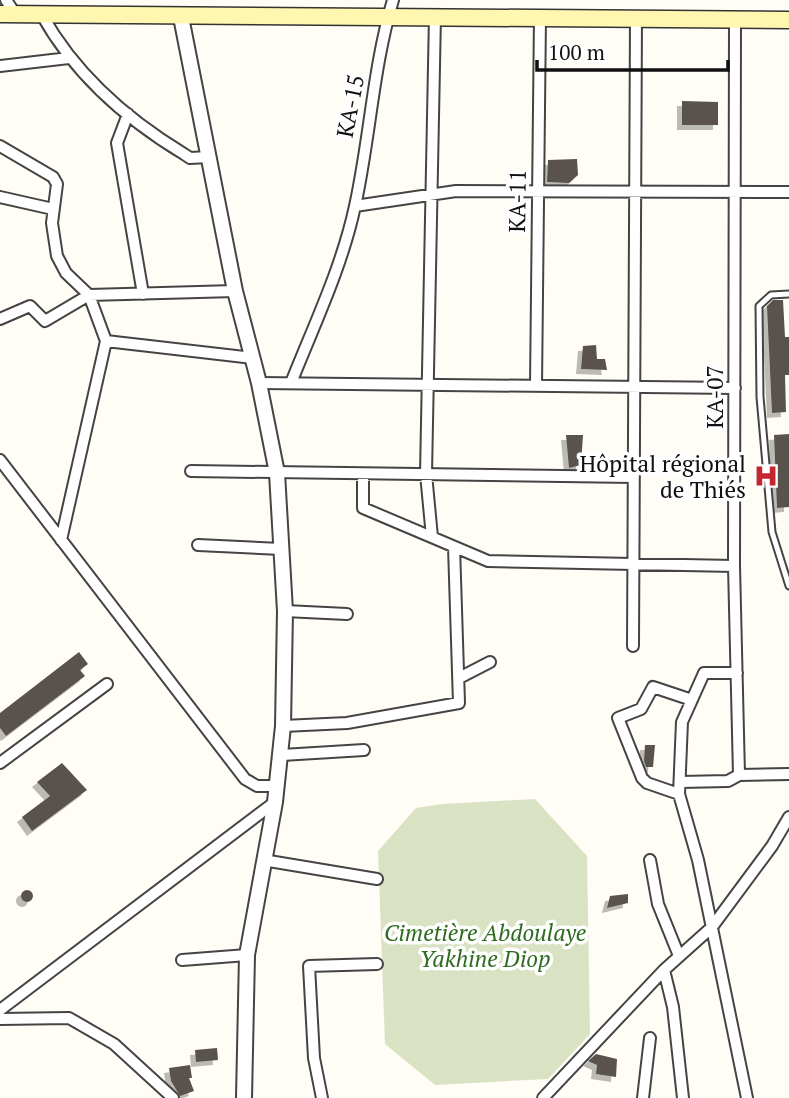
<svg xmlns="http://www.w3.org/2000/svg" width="789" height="1098" font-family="'PT Serif',serif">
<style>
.cemetery{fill:#d9e3c4}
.building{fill:#5a524d;filter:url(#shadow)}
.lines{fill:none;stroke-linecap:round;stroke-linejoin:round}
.service-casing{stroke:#444;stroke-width:9}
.minor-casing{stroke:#444;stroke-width:14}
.tertiary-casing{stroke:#444;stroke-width:18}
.secondary-casing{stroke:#333;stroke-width:19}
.service{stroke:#fff;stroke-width:5}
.minor{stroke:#fff;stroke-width:10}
.tertiary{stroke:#fff;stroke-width:14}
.secondary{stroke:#fff6b0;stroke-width:16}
.labels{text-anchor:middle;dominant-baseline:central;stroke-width:7;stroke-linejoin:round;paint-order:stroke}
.street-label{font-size:23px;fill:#111;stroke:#fff}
.poi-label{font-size:23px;fill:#111;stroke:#fff;text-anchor:end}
.park-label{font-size:23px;font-style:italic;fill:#2f6b1f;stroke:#fff}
</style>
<defs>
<filter id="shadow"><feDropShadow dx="-5" dy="5" stdDeviation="0" flood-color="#0004"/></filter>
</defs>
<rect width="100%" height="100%" fill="#fffdf5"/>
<path class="cemetery" d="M535,799L587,856L590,1034L548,1079L435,1085L385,1044L378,851L416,808L442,804Z"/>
<path class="building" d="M682,101L718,102V125H682Z
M577,159L578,175L569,183L547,182L548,160Z
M773,300H783L785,337H789V375H785L786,412L772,413L767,306Z
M596,345L597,359H605L607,370L581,369L583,346Z
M789,434V507L777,508L774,435Z
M566,435H583L581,465L569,468Z
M79,652L88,664L80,670L85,676L6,736L0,728V713Z
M645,745H655L653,767H646L644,761Z
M62,763L87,790L32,831L22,817L50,796L37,782Z
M21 896a6 6 0 1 1 12 0a6 6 0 1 1-12 0Z
M628,894V903L607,908L610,896Z
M217,1048L218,1060L196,1062L195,1050Z
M596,1054L617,1059L616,1077L596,1074L597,1065L588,1061Z
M190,1065L192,1078H189L194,1091L180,1096L171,1081L169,1068Z"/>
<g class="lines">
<g class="service-casing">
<path id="service" d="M789,294L771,295L759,306L760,397L772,532L789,586"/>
</g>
<g class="minor-casing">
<path id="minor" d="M6,0L16,15
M42,15C75,74 126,119 184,154L190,158L209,157
M735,19L734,566L739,775
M0,66L69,58
M128,114L117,143L143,294
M0,146L53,177L57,184L52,223L57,256L66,273L89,295L106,341L61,540
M0,197L53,209
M355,206L456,191L789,192
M0,319L30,306L45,321L89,295L235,291
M106,341L253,358
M259,383L735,388
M291,383C314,325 342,267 355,206C370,138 373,67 393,0
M536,386L540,16
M0,460L245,779L257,786H277
M191,471L634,477
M363,475V508L488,561L734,566
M432,537L426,474L435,15
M198,545L281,549
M285,611L347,614
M633,646L636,18
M737,673H704L682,722L679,794L698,860L747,1098
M459,678L490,662
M283,726L347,723L459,703L454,547
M282,755L364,750
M0,763L107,684
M680,782L728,781L739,775L789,774
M679,794L647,783L642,778L618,718L641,709L653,687L692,700
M263,860L377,879
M650,860L658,904L679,956
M182,960L247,955
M664,970L673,1007L683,1098
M0,1010L275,802
M0,1019L69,1018L114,1044L173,1098
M322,1098L314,1058L309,966L377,964
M543,1098L664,970L712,927L772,846L789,817
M643,1098L650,1038"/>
</g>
<g class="tertiary-casing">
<path id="tertiary" d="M181,17L235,291L259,383L277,473L285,611L283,726L275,802L247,955L244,1098"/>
</g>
<g class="secondary-casing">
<path id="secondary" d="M0,14L789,20"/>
</g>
<use href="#service" class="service"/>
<use href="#minor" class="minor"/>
<use href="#tertiary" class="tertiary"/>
<use href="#secondary" class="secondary"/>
</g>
<defs>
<g id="hospital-bare" transform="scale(1.89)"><path d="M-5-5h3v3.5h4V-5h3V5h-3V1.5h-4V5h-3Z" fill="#c4262e" stroke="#fff" stroke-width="2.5" paint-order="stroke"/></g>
</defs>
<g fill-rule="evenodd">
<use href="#hospital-bare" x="766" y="476"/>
</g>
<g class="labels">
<g class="street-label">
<text transform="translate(350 106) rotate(-79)">KA-15</text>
<text transform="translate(517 201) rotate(-89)">KA-11</text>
<text transform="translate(714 397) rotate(-90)">KA-07</text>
</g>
<g class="poi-label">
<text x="746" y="463">Hôpital régional<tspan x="746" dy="26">de Thiés</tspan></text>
</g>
<g class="park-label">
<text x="485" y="932">Cimetière Abdoulaye<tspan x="485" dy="26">Yakhine Diop</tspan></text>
</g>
</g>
<path d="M537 60v10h191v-10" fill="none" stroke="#111111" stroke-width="3.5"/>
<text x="548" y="60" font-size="21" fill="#111111" stroke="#ffffff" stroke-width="5" paint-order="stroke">100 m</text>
</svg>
